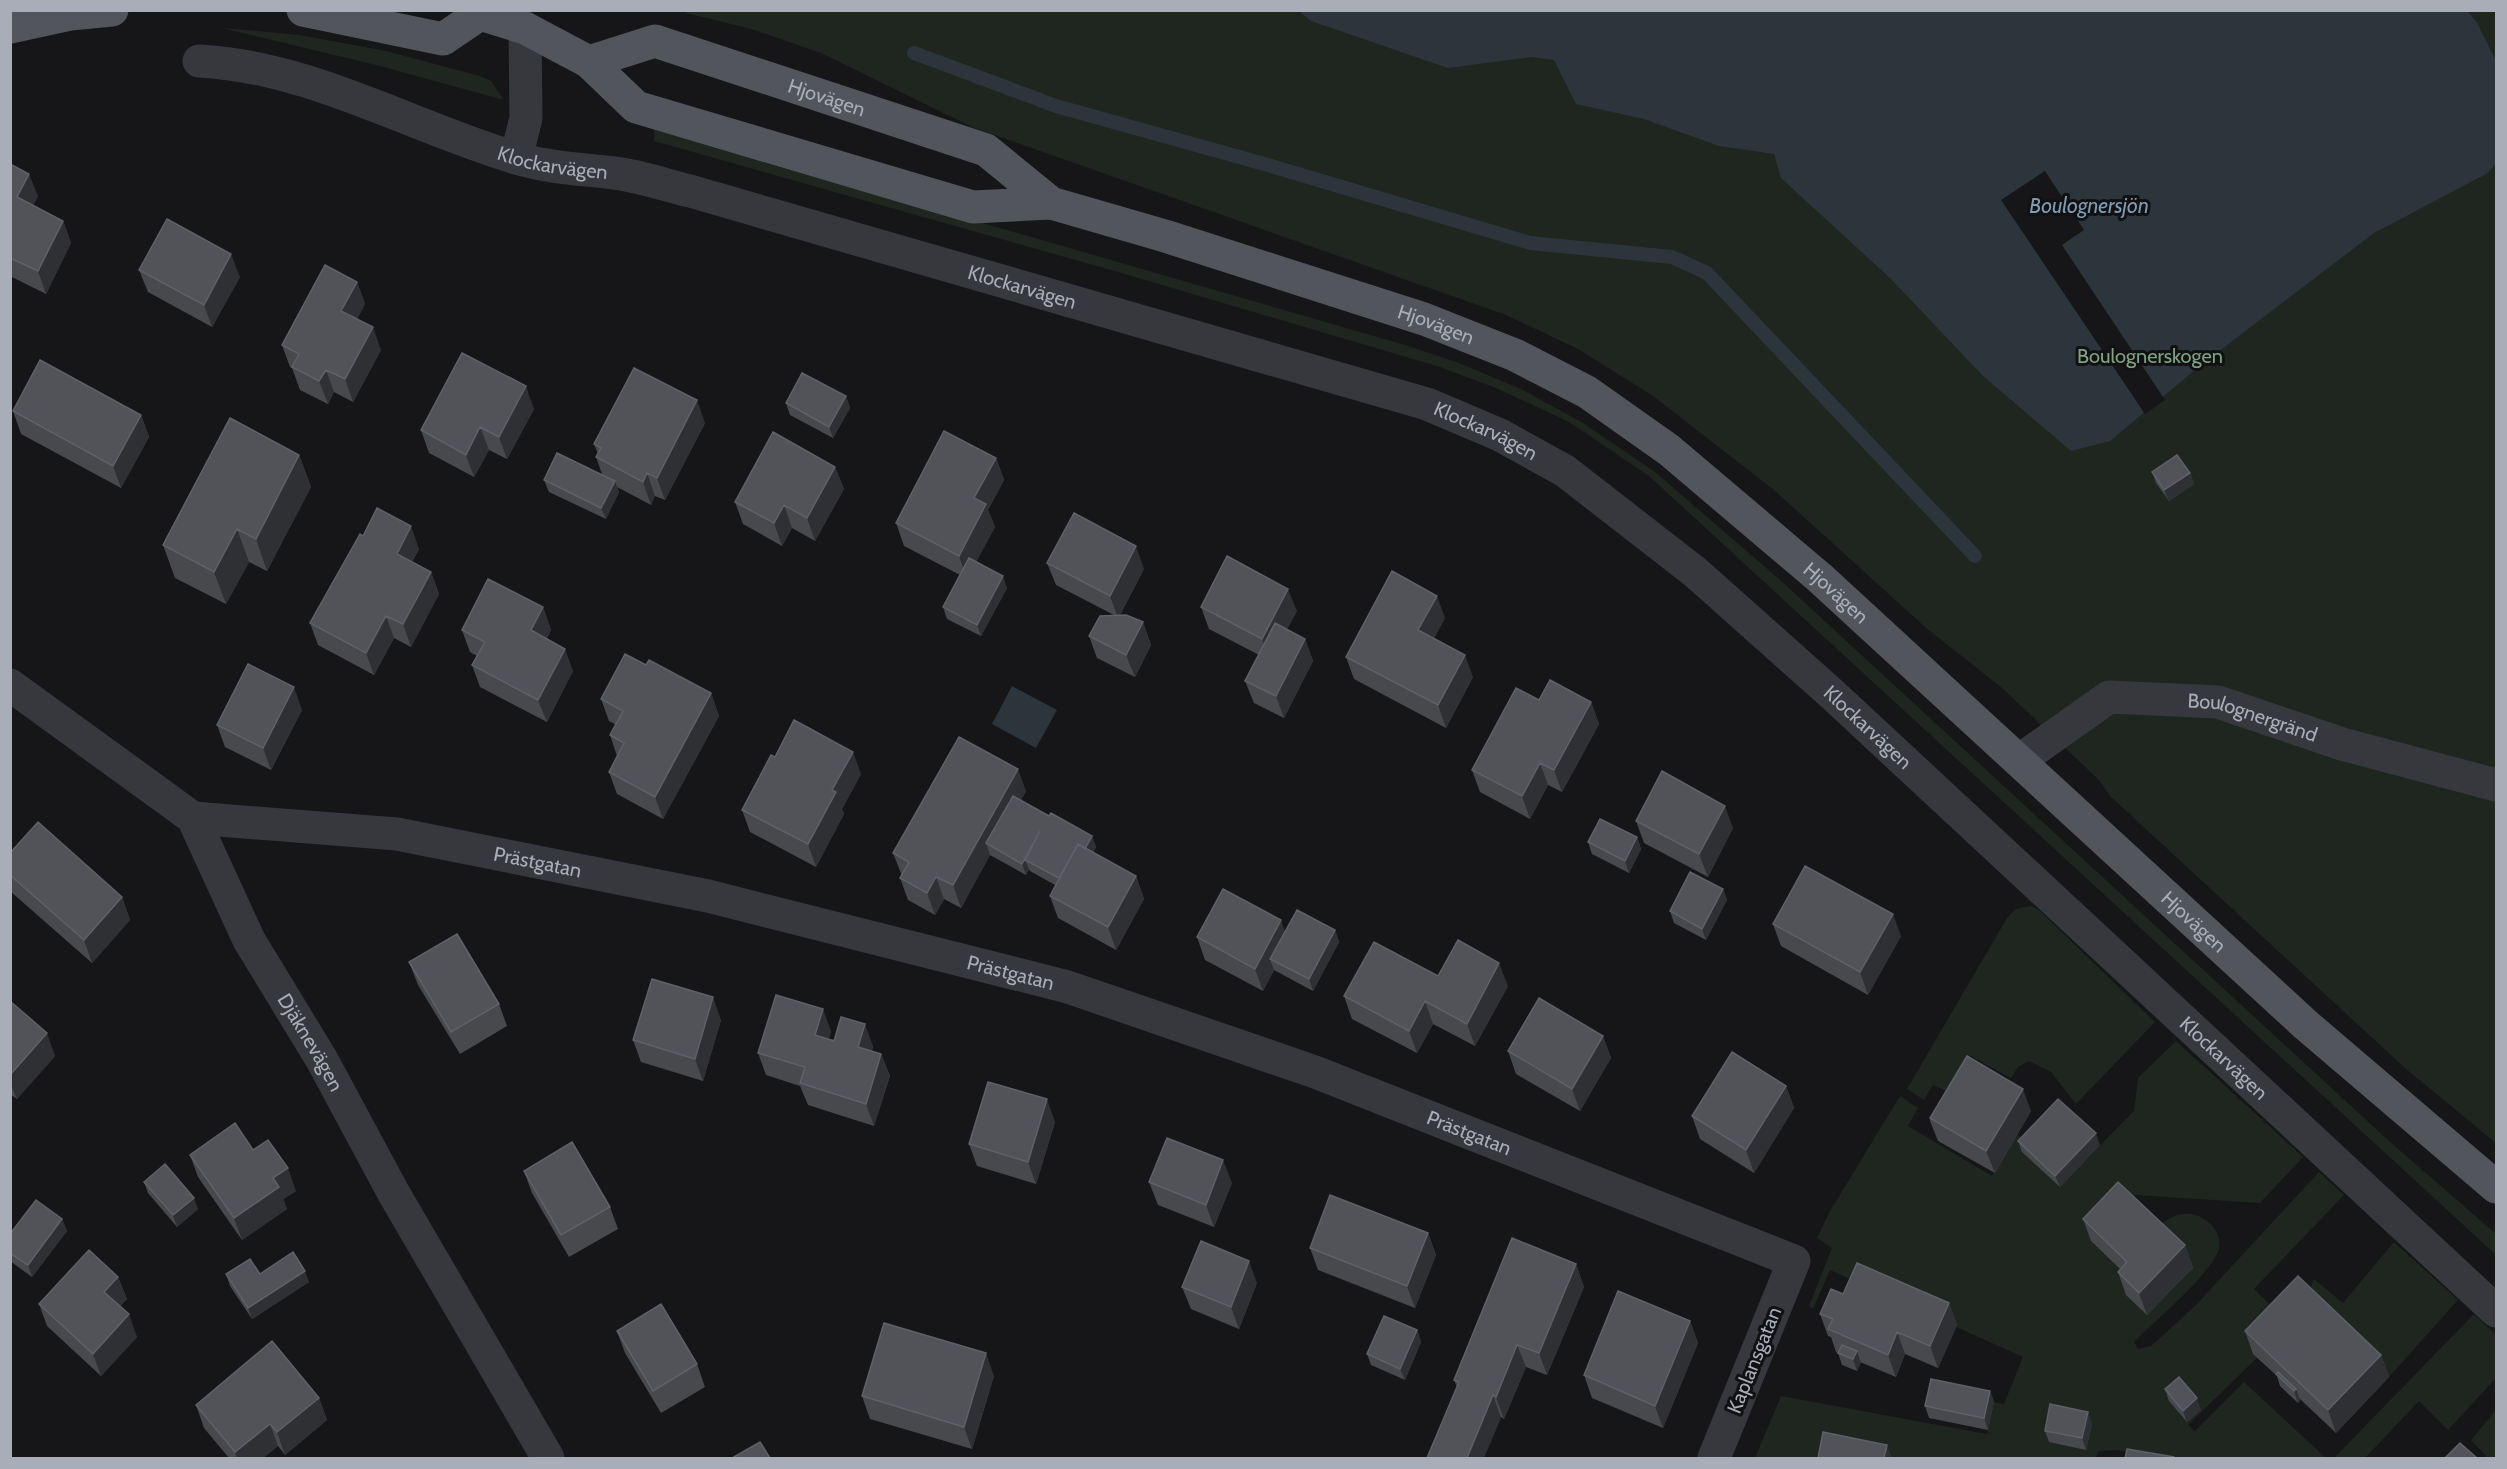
<svg xmlns="http://www.w3.org/2000/svg" width="2507" height="1469" font-family="Cabin,sans-serif">
<style>
.green{fill:#1e261f}
.water{fill:#2c353c}
.pier{fill:#161618}
.lines{fill:none;stroke-linecap:round;stroke-linejoin:round}
.stream{stroke:#2c353c;stroke-width:14}
.minor{stroke:#37383d;stroke-width:33}
.major{stroke:#53555c;stroke-width:33}
.wall{fill:#47494d}
.shaded-wall{fill:#2f3033}
.building{fill:#525359;stroke:#5f6168;stroke-width:1.5}
.labels{text-anchor:middle;dominant-baseline:central;stroke-width:6;stroke-linejoin:round;paint-order:stroke}
.street-label{font-size:20px;fill:#a8adb8;stroke:#111113}
.park-label{font-size:20px;fill:#7fa381;stroke:#111113}
.water-label{font-size:21px;font-style:italic;fill:#7f9bb3;stroke:#111113}
</style>
<rect width="100%" height="100%" fill="#161618"/>
<path class="green" d="M687,10L2496,11V1143L2406,1069L2110,796L2099,780L2002,688L1925,627L1774,490L1653,396L1578,349L1506,315L972,127L821,53L755,30L686,13Z
M222,28L300,35L386,51L480,76L491,81L504,100L380,66Z
M654,128L1405,345L1459,363L1523,390L1583,423L1655,472L1778,578L2389,1141L2496,1234V1255L1649,476L1569,422L1496,388L1440,367L1125,274L654,141Z
M2031,906L2039,910L2155,1022L2076,1104L2051,1072L2029,1061L2018,1067L2011,1078L1969,1055L1948,1092L1933,1085L1924,1100L1907,1089L2007,918L2016,909Z
M2176,1041L2303,1157L2260,1203L2136,1195L2091,1241L2157,1305L2193,1268L2153,1230C2164,1222 2175,1212 2190,1214C2209,1216 2226,1236 2217,1254C2204,1280 2156,1320 2134,1342L2138,1349L2151,1346L2195,1306L2319,1172L2344,1195L2254,1289L2286,1320L2253,1353L2257,1358L2188,1425L2195,1431L2244,1382L2326,1458H2159L2116,1450L2099,1451L2095,1458H1755L1781,1396L1987,1434L1994,1402L2004,1404L2023,1357L1830,1270L1813,1309L1809,1306L1832,1248L1817,1238L1830,1211L1900,1096L1918,1108L1908,1126L1992,1176L2017,1135L2031,1142L2059,1187L2134,1111L2138,1078Z
M2394,1242L2458,1300L2389,1377L2307,1298L2314,1279L2343,1303Z
M2474,1314L2496,1335V1378L2448,1430L2419,1401L2365,1458H2334Z
M2496,1410V1458H2488L2471,1440Z"/>
<path class="water" d="M1299,11H2467L2476,21L2496,61V163L2488,173L2374,233L2202,364L2110,441L2071,451L1983,376L1891,279L1781,178L1774,154L1719,146L1644,119L1576,104L1554,60L1531,57L1448,68L1311,21Z
M1012,686L1057,710L1036,748L992,724Z"/>
<path class="pier" d="M2045,171L2084,230L2062,245L2165,400L2145,414L2001,200Z"/>
<g class="lines">
<path class="stream" d="M914,53L1056,106L1268,165L1530,243L1672,257L1707,273L1975,556"/>
<g class="minor">
<path id="s1" d="M199,61C312,67 409,126 516,158C549,168 581,169 614,173C640,176 665,185 690,191L1427,404L1500,435L1565,471L1695,572L1832,694L2496,1311"/>
<path d="M516,158L526,118L525,28"/>
<path id="s2" d="M10,685L193,818L249,940L322,1060L393,1192L548,1458"/>
<path id="s3" d="M2020,760L2109,697L2218,702L2342,744L2496,785"/>
<path id="s4" d="M193,818L397,834L708,896L1068,987L1315,1072L1794,1261L1714,1458"/>
</g>
<g class="major">
<path d="M303,10L443,39L480,14"/>
<path id="s5" d="M477,10L480,14L525,28L589,62L636,107L973,207L1051,203L1165,236L1424,319L1515,355L1587,392L1669,450L1820,578L2306,1025L2496,1187"/>
<path d="M10,27L70,14L112,10"/>
<path id="s6" d="M589,62L655,41L986,150L1051,203"/>
</g>
</g>
<path class="wall" d="M10,164L38,196L33,205L63,221L71,243L46,294L10,276Z
M139,270L240,277L212,327L148,292Z
M357,282L365,304L357,319L381,350L353,402L334,392L328,404L300,390L292,368L290,367L282,345Z
M846,396L850,408L833,438L790,415L786,403Z
M534,409L507,459L489,450L474,477L429,453L421,430Z
M13,411L141,415L149,437L121,488L21,434Z
M705,423L665,500L655,496L651,505L617,487L619,492L606,519L549,492L544,480L602,474L596,457L598,454L594,444Z
M299,455L311,487L267,571L249,562L226,604L175,578L163,545Z
M996,458L1004,480L988,510L995,527L976,562L1007,588L981,636L947,619L943,607L960,575L904,546L896,523Z
M835,467L844,489L815,541L792,528L782,546L743,524L735,502Z
M2152,472L2190,473L2194,484L2169,501L2156,483Z
M363,536L419,549L412,562L431,572L439,594L411,647L394,638L374,675L318,645L310,623Z
M1047,563L1144,569L1120,615L1143,622L1151,645L1135,677L1097,658L1089,636L1114,615L1056,585Z
M543,607L551,630L547,638L573,671L547,722L480,687L472,665L477,656L470,652L462,630Z
M1201,607L1297,611L1287,629L1305,639L1313,661L1284,718L1254,703L1245,681L1259,655L1209,629Z
M1445,618L1434,638L1473,677L1446,728L1354,679L1346,657Z
M646,665L711,693L719,716L663,819L617,794L609,772L617,756L610,735L616,725L609,721L601,699Z
M1539,700L1591,702L1599,724L1562,792L1548,785L1530,819L1480,792L1472,770Z
M302,710L271,770L225,747L217,725Z
M775,757L861,774L842,809L844,814L816,867L750,832L742,810Z
M1026,791L1021,800L1049,816L1092,836L1096,847L1093,853L1136,876L1144,899L1116,950L1058,918L1050,896L1055,885L1030,871L1029,869L1026,875L990,855L961,908L944,899L935,915L908,900L900,878L902,876L893,853Z
M1636,821L1733,828L1708,877L1644,843Z
M1637,837L1641,849L1629,873L1592,854L1588,842Z
M10,853L122,897L130,920L92,963L10,891Z
M1723,889L1727,900L1706,940L1674,923L1670,911Z
M1773,924L1901,936L1868,995L1781,946Z
M1335,930L1339,942L1313,991L1274,970L1263,991L1205,960L1197,937L1285,932Z
M409,962L499,1004L507,1026L460,1054L418,985Z
M1438,976L1508,986L1475,1046L1433,1024L1417,1053L1352,1019L1344,996Z
M10,1001L55,1056L17,1099L10,1094Z
M721,1020L703,1081L641,1062L633,1040Z
M831,1031L829,1039L873,1046L872,1051L881,1054L890,1076L874,1126L808,1105L800,1086L766,1075L758,1053Z
M1603,1036L1611,1058L1580,1111L1516,1074L1508,1051Z
M1786,1086L1794,1108L1754,1173L1700,1139L1692,1116Z
M2031,1111L1995,1173L1938,1141L1930,1121V1119Z
M1055,1122L1036,1184L977,1166L969,1144Z
M2018,1141L2100,1145L2060,1187L2022,1152Z
M253,1150L296,1191L283,1199L287,1209L242,1240L198,1177L190,1155Z
M524,1171L610,1207L618,1229L569,1257L532,1193Z
M144,1182L198,1209L177,1227L148,1193Z
M1149,1182L1232,1183L1214,1227L1158,1205Z
M62,1219L67,1231L32,1277L10,1261V1234Z
M2083,1219L2185,1245L2193,1268L2147,1315L2126,1295L2118,1272L2120,1269L2091,1241Z
M1428,1233L1436,1255L1415,1308L1318,1270L1310,1248Z
M1576,1264L1584,1287L1547,1375L1526,1367L1504,1419L1457,1387L1454,1380Z
M226,1274H260L309,1282L252,1319L230,1286Z
M118,1277L127,1299L120,1306L137,1337L101,1376L47,1326L39,1304Z
M1257,1283L1239,1329L1191,1309L1182,1287Z
M1843,1294L1949,1303L1957,1325L1938,1368L1905,1354L1896,1377L1860,1362L1857,1371L1842,1365L1838,1353L1836,1352L1831,1337L1828,1336L1820,1314Z
M1690,1321L1698,1343L1663,1428L1592,1398L1584,1375Z
M1417,1330L1421,1342L1405,1380L1371,1365L1367,1354Z
M617,1331L697,1364L705,1387L661,1413L625,1353Z
M2245,1331L2381,1355L2389,1377L2336,1433L2299,1398L2300,1400L2298,1403L2280,1386L2277,1376L2253,1354Z
M994,1376L972,1449L870,1419L862,1396Z
M2165,1389L2201,1410L2187,1422L2169,1401Z
M1990,1391L1994,1402L1988,1430L1929,1418L1925,1406Z
M319,1398L327,1420L285,1455L278,1446L263,1458H229L204,1428L196,1405Z
M2092,1424L2086,1450L2049,1442L2045,1431Z"/>
<path class="shaded-wall" d="M29,174L38,196L25,220L17,197Z
M63,221L71,243L46,294L38,271Z
M231,254L240,277L212,327L204,305Z
M357,282L365,304L350,333L341,311Z
M373,327L381,350L353,402L345,379Z
M326,370L334,392L328,404L319,381Z
M526,386L534,409L507,459L499,437Z
M846,396L850,408L833,438L829,427Z
M697,400L705,423L665,500L657,478Z
M141,415L149,437L121,488L113,466Z
M480,427L489,450L474,477L466,455Z
M299,455L311,487L267,571L256,539Z
M996,458L1004,480L988,510L995,527L967,579L959,556L974,498Z
M835,467L844,489L815,541L807,518Z
M647,473L655,496L651,505L643,482Z
M2190,473L2194,484L2169,501L2164,490Z
M615,481L619,492L606,519L601,508Z
M784,505L792,528L782,546L774,523Z
M411,526L419,549L405,576L397,554Z
M237,529L249,562L226,604L214,572Z
M1136,546L1144,569L1118,618L1110,596Z
M431,572L439,594L411,647L403,624Z
M1003,576L1007,588L981,636L977,625Z
M1288,589L1297,611L1270,661L1262,639Z
M1437,596L1445,618L1426,652L1418,630Z
M543,607L551,630L539,652L531,630Z
M386,616L394,638L374,675L366,653Z
M1143,622L1151,645L1135,677L1126,655Z
M1305,639L1313,661L1284,718L1276,696Z
M565,649L573,671L547,722L538,700Z
M1465,655L1473,677L1446,728L1438,705Z
M294,687L302,710L271,770L263,748Z
M711,693L719,716L663,819L655,797Z
M1591,702L1599,724L1562,792L1554,770Z
M853,752L861,774L842,809L844,814L816,867L808,844L832,790Z
M1540,763L1548,785L1530,819L1522,796Z
M1018,769L1026,791L994,848L986,843L990,855L961,908L953,885Z
M1725,806L1733,828L1708,877L1699,854Z
M1040,831L1025,860L1029,869L1026,875L1022,864Z
M1092,836L1096,847L1071,893L1067,882Z
M1637,837L1641,849L1629,873L1625,861Z
M1136,876L1144,899L1116,950L1108,927Z
M936,877L944,899L935,915L927,893Z
M1723,889L1727,900L1706,940L1702,929Z
M122,897L130,920L92,963L84,940Z
M1893,914L1901,936L1868,995L1860,972Z
M1281,920L1289,943L1270,959L1274,970L1263,991L1255,969Z
M1335,930L1339,942L1313,991L1309,979Z
M1499,963L1508,986L1475,1046L1467,1024Z
M713,997L721,1020L703,1081L695,1059Z
M1425,1001L1433,1024L1417,1053L1409,1031Z
M823,1009L831,1031L823,1058L815,1035Z
M865,1024L873,1046L866,1069L858,1047Z
M47,1033L55,1056L17,1099L10,1083V1075Z
M1603,1036L1611,1058L1580,1111L1572,1089Z
M881,1054L890,1076L874,1126L866,1104Z
M1786,1086L1794,1108L1754,1173L1746,1150Z
M2023,1089L2031,1111L1995,1173L1986,1151Z
M1047,1099L1055,1122L1036,1184L1028,1162Z
M2096,1133L2100,1145L2060,1187L2055,1176Z
M1223,1160L1232,1183L1214,1227L1206,1205Z
M288,1168L296,1191L283,1199L287,1209L242,1240L234,1218L273,1178Z
M194,1198L198,1209L177,1227L173,1215Z
M62,1219L67,1231L32,1277L28,1265Z
M1428,1233L1436,1255L1415,1308L1407,1286Z
M2185,1245L2193,1268L2147,1315L2139,1293Z
M1249,1261L1257,1283L1239,1329L1231,1307Z
M1576,1264L1584,1287L1547,1375L1539,1353Z
M305,1271L309,1282L252,1319L248,1308Z
M118,1277L127,1299L113,1314L104,1292Z
M1949,1303L1957,1325L1938,1368L1930,1346Z
M129,1314L137,1337L101,1376L93,1354Z
M1690,1321L1698,1343L1663,1428L1655,1406Z
M1417,1330L1421,1342L1405,1380L1400,1369Z
M1897,1332L1905,1354L1896,1377L1888,1355Z
M1517,1345L1526,1367L1504,1419L1496,1397Z
M1857,1351L1861,1363L1857,1371L1853,1359Z
M986,1353L994,1376L972,1449L964,1427Z
M2381,1355L2389,1377L2336,1433L2328,1410Z
M2296,1389L2300,1400L2298,1403L2294,1391Z
M1990,1391L1994,1402L1988,1430L1984,1418Z
M1493,1395L1501,1418L1484,1458H1467Z
M319,1398L327,1420L285,1455L277,1432Z
M2197,1398L2201,1410L2187,1422L2183,1411Z
M2088,1412L2092,1424L2086,1450L2082,1438Z
M270,1424L278,1446L263,1458H237L235,1452Z
M1887,1445L1892,1458H1884Z"/>
<path class="building" d="M10,164L29,174L17,197L63,221L38,271L10,258Z
M167,219L231,254L204,305L139,270Z
M325,265L357,282L341,311L373,327L345,379L326,370L319,381L292,367L299,354L282,345Z
M462,353L526,386L499,437L480,427L466,455L421,430Z
M40,360L141,415L113,466L13,411Z
M634,368L697,400L657,478L647,473L643,482L596,457L601,448L594,444Z
M802,373L846,396L829,427L786,403Z
M230,418L299,455L256,539L237,529L214,572L163,545Z
M944,431L996,458L974,498L986,504L959,556L896,523Z
M773,432L835,467L807,518L784,505L774,523L735,502Z
M557,453L615,481L601,508L544,480Z
M2177,455L2190,473L2164,490L2152,472Z
M377,508L411,526L397,554L431,572L403,624L386,616L366,653L310,623L360,534L363,536Z
M1074,513L1136,546L1110,596L1047,563Z
M1227,556L1288,589L1262,639L1201,607Z
M969,558L1003,576L977,625L943,607Z
M1392,571L1437,596L1418,630L1465,655L1438,705L1346,657Z
M488,579L543,607L531,630L565,649L538,700L472,665L485,642L462,630Z
M1126,615L1143,622L1126,655L1089,636L1100,616Z
M1275,623L1305,639L1276,696L1245,681Z
M625,654L646,665L649,660L711,693L655,797L609,772L624,743L610,735L623,711L601,699Z
M248,664L294,687L263,748L217,725Z
M1550,680L1591,702L1554,770L1540,763L1522,796L1472,770L1516,688L1539,700Z
M794,720L853,752L832,790L836,792L808,844L742,810L771,755L775,757Z
M959,737L1018,769L953,885L936,877L927,893L900,878L909,862L893,853Z
M1662,771L1725,806L1699,854L1636,821Z
M1013,796L1049,816L1051,813L1092,836L1085,849L1078,844L1059,878L1025,860L1040,831L1022,864L986,843Z
M1600,819L1637,837L1625,861L1588,842Z
M38,822L122,897L84,940L10,875V853Z
M1078,844L1136,876L1108,927L1050,896Z
M1805,866L1893,914L1860,972L1773,924Z
M1690,872L1723,889L1702,929L1670,911Z
M1223,889L1281,920L1255,969L1197,937Z
M1297,910L1335,930L1309,979L1270,959Z
M457,934L499,1004L451,1032L409,962Z
M1458,940L1499,963L1467,1024L1425,1001L1409,1031L1344,996L1374,942L1438,976Z
M652,979L713,997L695,1059L633,1040Z
M776,995L823,1009L815,1035L834,1041L841,1017L865,1024L858,1047L881,1054L866,1104L800,1083L805,1067L758,1053Z
M1539,998L1603,1036L1572,1089L1508,1051Z
M10,1001L47,1033L10,1075Z
M1732,1052L1786,1086L1746,1150L1692,1116Z
M1967,1056L2023,1089L1986,1151L1930,1118Z
M988,1082L1047,1099L1028,1162L969,1144Z
M2058,1099L2096,1133L2055,1176L2018,1141Z
M235,1123L253,1150L268,1140L288,1168L273,1178L279,1187L234,1218L190,1155Z
M1167,1138L1223,1160L1206,1205L1149,1182Z
M572,1142L610,1207L561,1235L524,1171Z
M165,1164L194,1198L173,1215L144,1182Z
M2118,1182L2185,1245L2139,1293L2118,1272L2127,1262L2083,1219Z
M1330,1195L1428,1233L1407,1286L1310,1248Z
M36,1200L62,1219L28,1265L10,1253V1234Z
M1512,1238L1576,1264L1539,1353L1517,1345L1496,1397L1493,1395L1467,1458H1427L1459,1382L1454,1380Z
M1201,1241L1249,1261L1231,1307L1182,1287Z
M89,1250L118,1277L104,1292L129,1314L93,1354L39,1304Z
M293,1252L305,1271L248,1308L226,1274L250,1259L260,1274Z
M1857,1263L1949,1303L1930,1346L1897,1332L1888,1355L1828,1329L1833,1319L1820,1314L1831,1289L1843,1294Z
M2298,1276L2381,1355L2328,1410L2245,1331Z
M1618,1291L1690,1321L1655,1406L1584,1375Z
M661,1304L697,1364L653,1391L617,1331Z
M1384,1316L1417,1330L1400,1369L1367,1354Z
M884,1323L986,1353L964,1427L862,1396Z
M272,1341L319,1398L277,1432L270,1424L235,1452L196,1405Z
M1842,1345L1857,1351L1853,1359L1838,1353Z
M2278,1372L2296,1389L2294,1391L2276,1374Z
M2179,1377L2197,1398L2183,1411L2165,1389Z
M1931,1379L1990,1391L1984,1418L1925,1406Z
M2050,1404L2088,1412L2082,1438L2045,1431Z
M1823,1432L1887,1445L1884,1458H1818Z
M760,1442L770,1458H732Z
M2460,1443L2477,1458H2445Z
M2127,1449L2174,1457V1458H2125Z"/>
<g class="labels">
<g class="street-label">
<text stroke="none"><textPath href="#s6" startOffset="250">Hjovägen</textPath></text>
<text stroke="none"><textPath href="#s1" startOffset="370">Klockarvägen</textPath></text>
<text stroke="none"><textPath href="#s1" startOffset="856">Klockarvägen</textPath></text>
<text stroke="none"><textPath href="#s5" startOffset="1023">Hjovägen</textPath></text>
<text stroke="none"><textPath href="#s1" startOffset="1342">Klockarvägen</textPath></text>
<text stroke="none"><textPath href="#s5" startOffset="1509">Hjovägen</textPath></text>
<text stroke="none"><textPath href="#s3" startOffset="255">Boulognergränd</textPath></text>
<text stroke="none"><textPath href="#s1" startOffset="1828">Klockarvägen</textPath></text>
<text stroke="none"><textPath href="#s4" startOffset="348">Prästgatan</textPath></text>
<text stroke="none"><textPath href="#s5" startOffset="1995">Hjovägen</textPath></text>
<text stroke="none"><textPath href="#s4" startOffset="834">Prästgatan</textPath></text>
<text stroke="none"><textPath href="#s2" startOffset="480">Djäknevägen</textPath></text>
<text stroke="none"><textPath href="#s1" startOffset="2314">Klockarvägen</textPath></text>
<text stroke="none"><textPath href="#s4" startOffset="1320">Prästgatan</textPath></text>
<text transform="translate(1754 1360) rotate(-68)">Kaplansgatan</text>
</g>
<g class="park-label">
<text x="2150" y="356">Boulognerskogen</text>
</g>
<g class="water-label">
<text x="2089" y="205">Boulognersjön</text>
</g>
</g>
<rect width="2507" height="1469" fill="none" stroke="#a8adb8" stroke-width="24"/>
</svg>
